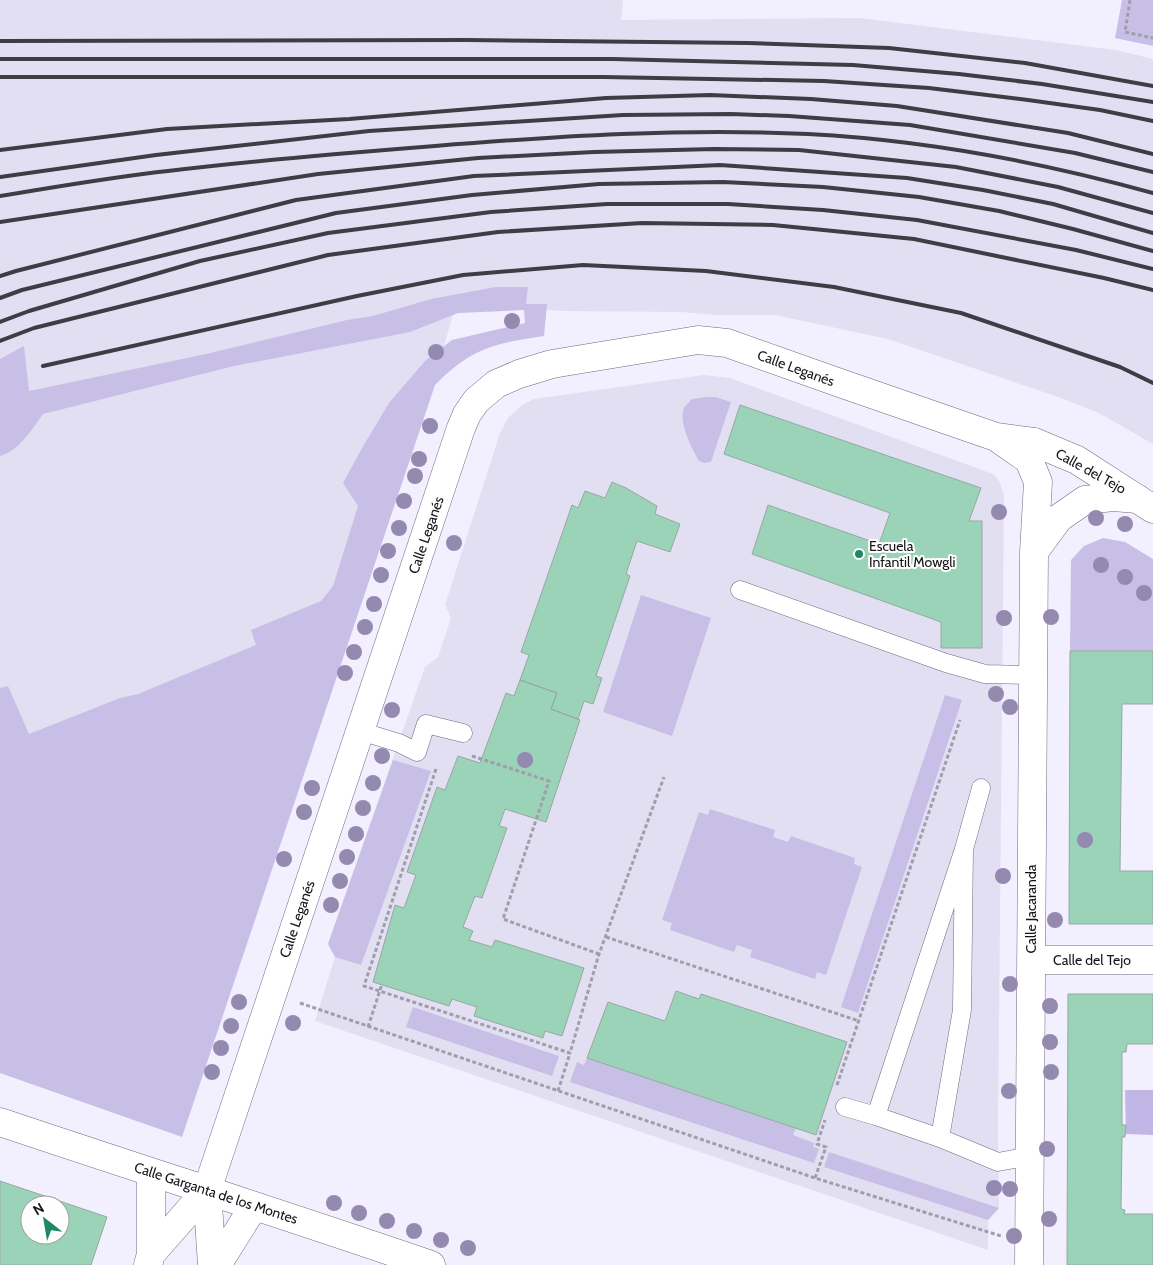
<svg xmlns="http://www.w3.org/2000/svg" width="1153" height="1265" font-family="Cabin,sans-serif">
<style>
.built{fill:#e2dff2}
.green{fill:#c8bfe7}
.forest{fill:#c1b6e6}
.building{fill:#9bd3b9;stroke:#95a99f;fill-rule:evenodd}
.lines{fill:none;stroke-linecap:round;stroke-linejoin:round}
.service-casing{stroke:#6e6a7b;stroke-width:19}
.minor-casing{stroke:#6e6a7b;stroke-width:29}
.path{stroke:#a09eaa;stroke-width:3;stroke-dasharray:4 2.5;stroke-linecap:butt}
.service{stroke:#fff;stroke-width:18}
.minor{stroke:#fff;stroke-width:28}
.rail{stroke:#3e3d44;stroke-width:4}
.tree{fill:#9489af}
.poi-dot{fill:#1f8763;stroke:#fefefe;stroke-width:2}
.labels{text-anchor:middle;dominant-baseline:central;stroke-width:4;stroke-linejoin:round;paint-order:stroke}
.street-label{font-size:14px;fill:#141319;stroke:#fefefe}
.poi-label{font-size:14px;fill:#141319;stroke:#fefefe;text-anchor:start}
</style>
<rect width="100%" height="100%" fill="#f2effe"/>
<path class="built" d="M0,0H623L621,20L860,18L1116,50L1153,59V444L1099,413L1061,398L888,339L775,315H716L681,312L563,311L524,308L454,311L427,406L180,1107L0,1044Z
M704,375L730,378L993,474L999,481L1004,495L998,1127L999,1208L988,1220V1250L315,1021L335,957L328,944L425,667L438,657L451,618L445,605L500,433L508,418L521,406L534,399Z"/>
<path class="green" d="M1122,0H1153V46L1115,38Z
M496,287H528L526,304H547L544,336C495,343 471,348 435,385L182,1137L0,1073V688L8,686L29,734L120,698L138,694L256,645L251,630L321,601L333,586L358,506L343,483L362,448L389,403L425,361L452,340L525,323L524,310L458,313L410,332L234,366L43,414C33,428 18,452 0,456V359L24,346L29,391L206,354L347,320L373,316L431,299Z
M706,397H715L731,402L711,462L704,463L699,461C692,449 678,422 684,408C686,405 690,401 692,399Z
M1103,538L1125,542L1153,559V651H1070L1071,560L1084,546Z
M641,595L711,618L672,736L603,712Z
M945,695L962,700L858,1013L841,1007Z
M393,760L431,771L361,965L335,957L328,944Z
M710,809L775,830L773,837L788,842L791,836L855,858L854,864L862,867L826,975L817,972L815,979L750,957L752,950L737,945L734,952L670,930L672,923L662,920L699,812L708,815Z
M413,1007L559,1056L552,1076L406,1027Z
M587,1058L796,1128L793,1135L814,1143L813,1147L819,1149L814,1163L570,1082L577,1062L584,1065Z
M829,1152L999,1208L988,1220L824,1167Z"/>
<path class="forest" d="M1125,1090H1153V1135L1126,1134Z"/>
<path class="building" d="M740,405L981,488L969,521H982V648H941V622L752,554L768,505L879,544L890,513L724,454Z
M612,482L626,488L657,506L655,514L680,524L670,552L637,541L626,574L630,576L596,676L602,678L593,704L584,701L578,719L551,709L557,693L520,680L529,655L521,652L572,505L578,508L585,491L605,498Z
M1070,651H1153V704H1122L1120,871H1153V924H1069Z
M520,680L557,693L551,709L580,720L546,822L505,809L499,826L507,828L482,898L475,896L463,927L473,931L469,940L492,947L495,940L584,968L562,1036L545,1031L543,1038L474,1016L477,1007L452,999L449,1006L373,982L395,905L404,908L416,875L407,872L437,787L445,790L458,756L480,763L506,693L514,696Z
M676,991L699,999L701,994L847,1042L816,1135L587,1058L608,1002L665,1021Z
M1068,994H1153V1044H1127L1126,1052H1122V1125H1126L1125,1137H1122L1121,1209L1125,1210L1124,1214H1153V1265H1067Z
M0,1181L107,1217L91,1265H0ZM30,1205H60V1235H30Z"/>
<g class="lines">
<g class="service-casing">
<path id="service" d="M740,590L946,663L985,674L1033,675
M360,731L399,743L417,752L426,724L463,733
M964,849L981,788
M845,1107L876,1116L940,1138L998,1162L1030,1156
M876,1116L964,849L962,1010L940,1138"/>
</g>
<g class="minor-casing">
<path id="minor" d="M999,439L1029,460L1038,482L1034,552
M1031,960H1153
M0,1122C143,1170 288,1216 431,1265
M151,1254L207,1190
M148,1265L151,1254V1173
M212,1265L207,1190L461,428L467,414L476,401L496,384L519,374L552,364L698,340L727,343L840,383L996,437L1034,442L1077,460L1153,509
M217,1265L254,1206
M1029,1265L1034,552L1059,518L1085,500L1113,497L1138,499"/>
</g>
<path class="path" d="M1130,0L1125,32L1153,38
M472,756L549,781L503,919L599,954
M436,769L364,986L570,1053L599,954L664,777
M606,937L859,1021
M300,1003L815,1178L1001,1236
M368,1027L382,984
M837,1085L960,720
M558,1091L570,1053
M815,1178L826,1147L817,1144L825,1120"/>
<use href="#service" class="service"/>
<use href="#minor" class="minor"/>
<path class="rail" d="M0,41L466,40L748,43L889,48L1025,63L1153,86
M0,59H613L853,65L959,74L1042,84L1153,102
M0,77H604L824,81L929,88L1028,100L1100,110L1153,121
M0,150L167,129L349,119L606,98L710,95L811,99L897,106L1068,133L1153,154
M0,177L156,155L369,131L623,115L731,114L789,116L910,125L1075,153L1153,172
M0,196C56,187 112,177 168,171C257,160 346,153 435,146C559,136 684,128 808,134C925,140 1041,162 1153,193
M0,222L318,174L478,158L594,152L714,149L799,150L956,167L1058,187L1153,213
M0,276L16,271L296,200L474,176L720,165L907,178L983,190L1053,204L1153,233
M0,298L22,290L336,213L472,195L599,184L723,182L823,187L919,197L999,211L1073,229L1153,251
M0,322L29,311L200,261L328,233L491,212L607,204H728L823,210L917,220L1076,250L1153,269
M0,341L34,328L328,255L498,232L642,223L773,225L914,239L1104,278L1153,290
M43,366L357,296L463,275L583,265L706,271L834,287L961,313L1120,367L1153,383"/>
</g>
<g class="tree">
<circle cx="512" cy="321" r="8"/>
<circle cx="436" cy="352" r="8"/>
<circle cx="430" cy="426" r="8"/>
<circle cx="419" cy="459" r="8"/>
<circle cx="415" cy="476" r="8"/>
<circle cx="404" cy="501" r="8"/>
<circle cx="999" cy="512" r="8"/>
<circle cx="1096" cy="518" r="8"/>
<circle cx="1125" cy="524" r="8"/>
<circle cx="399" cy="528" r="8"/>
<circle cx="454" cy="543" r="8"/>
<circle cx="388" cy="551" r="8"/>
<circle cx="1101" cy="565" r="8"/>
<circle cx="381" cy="575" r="8"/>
<circle cx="1125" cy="577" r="8"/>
<circle cx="1144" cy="593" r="8"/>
<circle cx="374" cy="604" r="8"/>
<circle cx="1051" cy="617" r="8"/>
<circle cx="1004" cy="618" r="8"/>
<circle cx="365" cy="627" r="8"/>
<circle cx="354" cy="652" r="8"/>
<circle cx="345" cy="673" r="8"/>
<circle cx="996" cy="694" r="8"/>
<circle cx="1010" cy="707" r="8"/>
<circle cx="392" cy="710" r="8"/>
<circle cx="382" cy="756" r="8"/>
<circle cx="525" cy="760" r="8"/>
<circle cx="373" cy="783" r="8"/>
<circle cx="312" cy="788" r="8"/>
<circle cx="363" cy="808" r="8"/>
<circle cx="304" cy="812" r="8"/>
<circle cx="356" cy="834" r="8"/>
<circle cx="1085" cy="840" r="8"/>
<circle cx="347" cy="857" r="8"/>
<circle cx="284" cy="859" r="8"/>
<circle cx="1003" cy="876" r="8"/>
<circle cx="340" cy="881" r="8"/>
<circle cx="331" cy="905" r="8"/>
<circle cx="1055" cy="920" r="8"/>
<circle cx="1010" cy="984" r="8"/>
<circle cx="239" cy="1002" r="8"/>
<circle cx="1050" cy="1006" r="8"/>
<circle cx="293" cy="1023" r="8"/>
<circle cx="231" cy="1026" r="8"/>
<circle cx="1050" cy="1042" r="8"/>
<circle cx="221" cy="1048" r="8"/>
<circle cx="212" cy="1072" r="8"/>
<circle cx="1051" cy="1072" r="8"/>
<circle cx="1009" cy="1091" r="8"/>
<circle cx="1047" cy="1149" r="8"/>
<circle cx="994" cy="1188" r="8"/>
<circle cx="1010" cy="1189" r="8"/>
<circle cx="334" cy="1203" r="8"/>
<circle cx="359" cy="1213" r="8"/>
<circle cx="1049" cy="1219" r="8"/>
<circle cx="387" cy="1221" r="8"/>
<circle cx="414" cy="1231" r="8"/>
<circle cx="1014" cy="1236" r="8"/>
<circle cx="441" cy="1240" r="8"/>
<circle cx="468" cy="1248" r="8"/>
</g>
<circle class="poi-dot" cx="859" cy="554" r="5"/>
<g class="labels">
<g class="street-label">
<text transform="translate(796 368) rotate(20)">Calle Leganés</text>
<text transform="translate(1091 471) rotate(29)">Calle del Tejo</text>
<text transform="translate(426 535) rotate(-71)">Calle Leganés</text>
<text transform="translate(1031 909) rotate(-90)">Calle Jacaranda</text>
<text transform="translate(297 919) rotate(-71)">Calle Leganés</text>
<text x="1092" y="960">Calle del Tejo</text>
<text transform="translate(216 1193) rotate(18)">Calle Garganta de los Montes</text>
</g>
<g class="poi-label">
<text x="869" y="546">Escuela<tspan x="869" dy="16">Infantil Mowgli</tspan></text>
</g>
</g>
<g transform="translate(45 1220) rotate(329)"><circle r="24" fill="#fefefe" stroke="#a0a0a2"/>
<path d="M0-4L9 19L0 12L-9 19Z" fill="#1f8763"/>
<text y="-8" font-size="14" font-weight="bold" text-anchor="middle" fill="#141319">N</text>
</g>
</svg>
